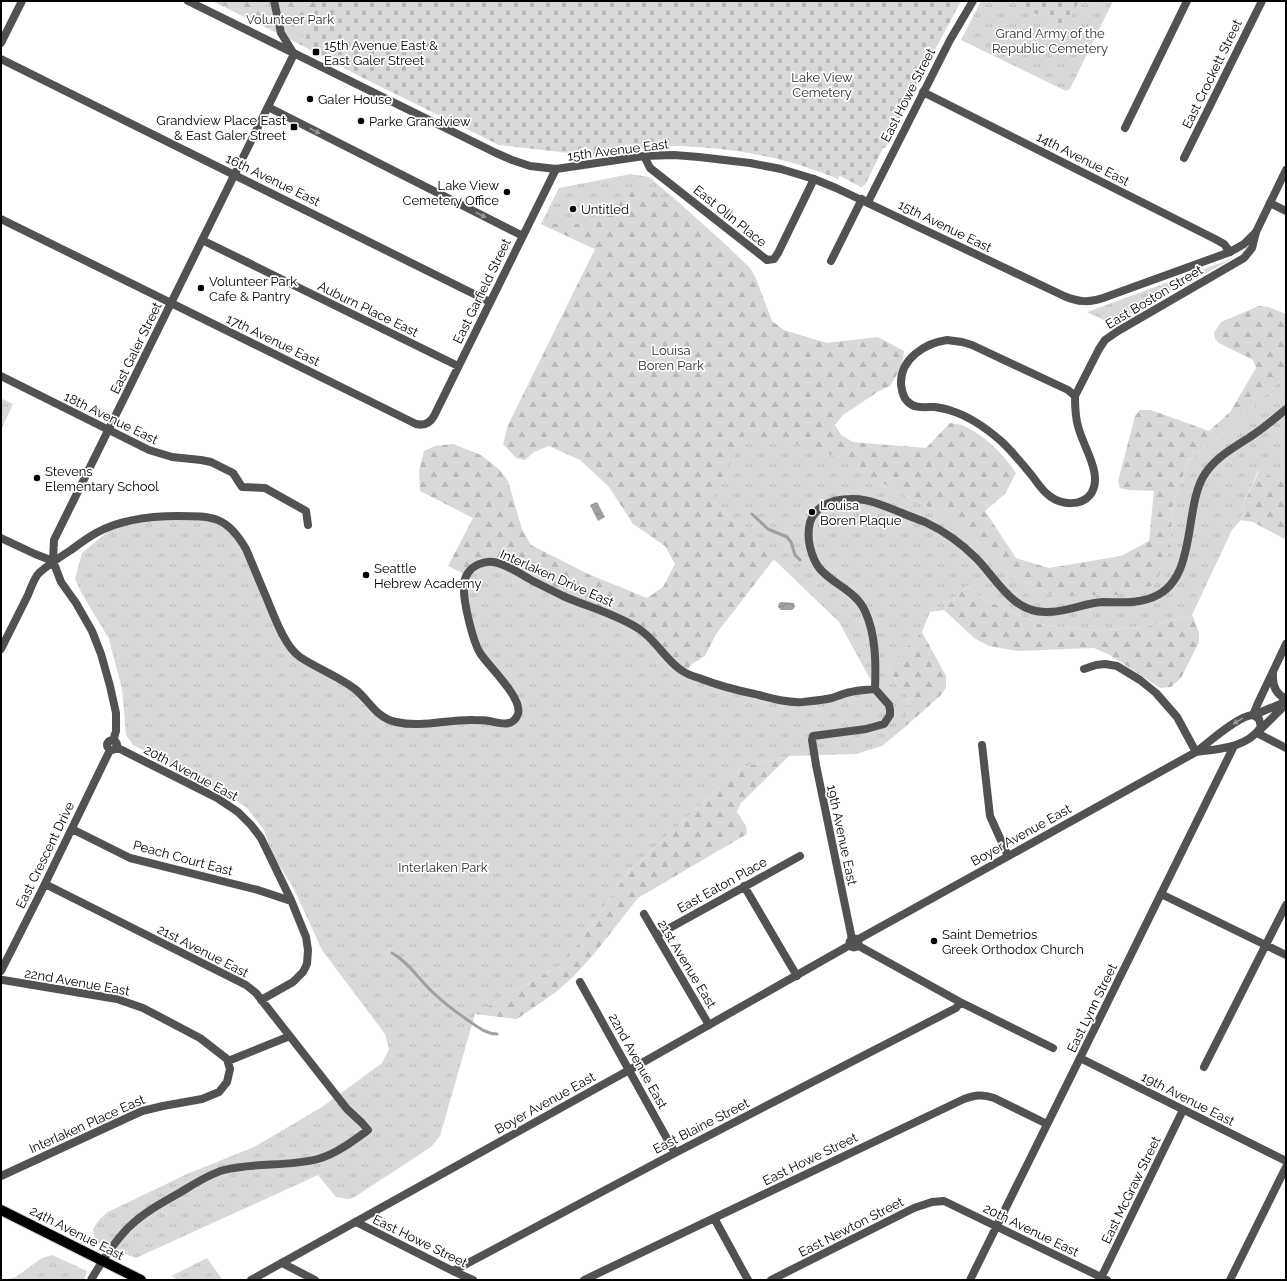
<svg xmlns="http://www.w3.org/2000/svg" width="1287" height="1281" font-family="Raleway,sans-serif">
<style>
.grass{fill:url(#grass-tufts)}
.forest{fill:url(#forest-firs)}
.cemetery{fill:url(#cemetery-stones)}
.water{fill:url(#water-waves)}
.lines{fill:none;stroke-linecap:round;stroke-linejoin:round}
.stream{stroke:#a0a0a0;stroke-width:3}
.primary-casing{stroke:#dbdbdb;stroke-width:12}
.minor{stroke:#525252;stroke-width:8}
.tertiary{stroke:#525252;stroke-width:8}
.primary{stroke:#000;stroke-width:10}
.oneway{fill:#979797}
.poi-dot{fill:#000;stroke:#fff;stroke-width:1.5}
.labels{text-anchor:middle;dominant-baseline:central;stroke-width:3.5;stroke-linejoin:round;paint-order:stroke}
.park-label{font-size:13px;fill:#303030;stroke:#fff}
.poi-label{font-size:13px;fill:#000;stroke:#fff;text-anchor:start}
.street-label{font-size:13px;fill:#000;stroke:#fff}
</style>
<defs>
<pattern id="grass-tufts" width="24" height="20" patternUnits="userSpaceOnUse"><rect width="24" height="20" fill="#d9d9d9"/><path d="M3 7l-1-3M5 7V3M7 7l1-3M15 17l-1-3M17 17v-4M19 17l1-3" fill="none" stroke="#b8b8b8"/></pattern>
<pattern id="forest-firs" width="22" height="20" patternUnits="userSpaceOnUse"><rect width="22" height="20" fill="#d9d9d9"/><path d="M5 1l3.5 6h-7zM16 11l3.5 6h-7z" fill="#b8b8b8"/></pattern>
<pattern id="cemetery-stones" width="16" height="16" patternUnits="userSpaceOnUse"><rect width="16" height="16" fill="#d9d9d9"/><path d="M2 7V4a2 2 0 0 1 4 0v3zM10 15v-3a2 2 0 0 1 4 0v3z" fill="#b8b8b8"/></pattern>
<pattern id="water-waves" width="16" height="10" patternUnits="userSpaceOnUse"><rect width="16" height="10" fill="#a0a0a0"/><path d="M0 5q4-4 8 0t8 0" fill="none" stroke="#888"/></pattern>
</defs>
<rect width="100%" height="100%" fill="#fff"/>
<path class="grass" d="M212,1H320L299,44Z
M981,1H1113L1070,89L1066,91L961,40Z
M631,174L649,177L676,200L750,268L756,279L772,322L784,331L826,343L822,449L911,499L957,520L1008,573L1053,595L1170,548L1173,503L1189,460L1243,417L1286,375V484L1258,471L1243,505L1241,520L1232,530L1192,615L1151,626L1097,631L1039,624L983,599L967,586L944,610L930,612L922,632L887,667L910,700L905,727L882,746L856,754L789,756L740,768L629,871L566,962L475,1014L440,1136L431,1147L353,1198L347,1199L336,1197L318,1175L136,1258L103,1246L95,1240L93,1229L100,1219L108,1212L187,1174L254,1147L322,1107L382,1063L389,1049L385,1034L322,950L293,887L273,856L264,830L247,808L230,796L133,745L126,735L122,689L109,639L82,594L75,579L82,553L117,524L201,515L233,531L289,645L332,674L393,721L509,723L519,708L485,660L469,618L466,575L492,562L638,628L684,672L800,702L875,688L839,622L712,500L595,249L541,224L559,188Z
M1234,258L1112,324L1087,312Z
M1,398L13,404L1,430Z
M52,1255L87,1271L84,1280H4L16,1277L42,1258Z
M207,1258L222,1279L178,1280L171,1276Z"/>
<path class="forest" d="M216,1H256L264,25Z
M286,1H324L315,21L295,37Z
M638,189L651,190L667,201L671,196L723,242L750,268L756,279L772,321L784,330L826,343L878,337L904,351L902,366L890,386L879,391L843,415L835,425L841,435L853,442L926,448L950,423C954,424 958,424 962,425C984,435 1003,453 1016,473L1005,494L985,511L1016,558L1049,568L1121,556L1149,541L1154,491L1129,490L1120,488L1118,481L1135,416L1140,410H1151L1209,431L1230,412L1256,368L1253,360L1219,343L1215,339L1214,333L1221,322L1259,306L1269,307L1286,314V375L1243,417L1189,460L1173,503L1170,548L1155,585L1116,595H1053L1008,573L957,520L911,499L821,449L745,434L712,500L774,559L716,634L705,656L692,664L684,673L638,628L492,562L466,575L448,566L473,518L420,491L419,471L424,451L435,446L453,444L481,455L500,470L508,481L522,529L531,545L588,574L647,598L663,587L675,564L665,546L633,524L609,487L580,460L549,446L534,452L525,460L516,458L503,444L508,425L595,249L541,224H586L597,216L604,207L618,200L625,193Z
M1259,471L1286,484V540L1253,522L1241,520L1243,505Z
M967,586L983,599L1039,624L1097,631L1151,626L1192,615L1199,632V642L1181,678L1171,687L1160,688L1110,655L1094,648L1017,651L989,646L974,638L944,610Z
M922,632L946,676V688L940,696L905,727L910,700L887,667Z
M789,756L741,803L737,812L746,826L747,834L638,898L594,954L574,976L556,992L517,1019L475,1014L566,962L629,871L740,768Z"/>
<path class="cemetery" d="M320,1H961L911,95L886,147L883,148L865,185L861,187L840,176L838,179C786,157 730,147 674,146C659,146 643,148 629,150C612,152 584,160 569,153L499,145L359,76L299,44Z
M1018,1H1079L1065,29L1017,4Z"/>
<path class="water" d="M597,502L605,517L598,521L590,505Z
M781,602L794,603L795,607L792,610H781L778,607L779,603Z"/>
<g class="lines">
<path class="stream" d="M752,514L768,529L787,537L791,542L795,555L800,560
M392,953C410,963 421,983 437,996C447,1006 458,1013 469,1021C478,1027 486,1034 497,1034"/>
<g class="primary-casing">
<path id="primary" d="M1,1210L141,1280"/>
</g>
<path class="minor" d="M274,1L281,33L294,54
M1,43L22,1
M1,59L490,302
M923,92L1215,239L1224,244L1230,252
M268,107L523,236
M1125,128L1187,1
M644,156L650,168L767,260L774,259L778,253L814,179
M1184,158L1262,1
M868,202L950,40L973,1
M1270,203L1286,211
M1,219L416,424C424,426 430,423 434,416L556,169
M202,240L458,366
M831,261L862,199
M947,340L962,342L972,345L1068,390L1075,396C1075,406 1075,416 1078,426C1082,445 1105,476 1090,495C1081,506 1062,505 1051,497C1043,492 1038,484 1033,477C1023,465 1013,452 1001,441C986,428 971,417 952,411C947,409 941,408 935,407C924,407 914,409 907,401C902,396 902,390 901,384C900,359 925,343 947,340Z
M1,376L149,450L172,457L201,460L211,462L233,473L242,487L265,488L306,511L308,525
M1075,396L1099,349L1105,340L1118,331L1244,258L1252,248L1256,232
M53,561L61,582L76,603L92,631L101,654L110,686L116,713V731L113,741
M1,649C10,631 19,613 28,595C31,588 34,578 39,573C49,564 60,557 71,550C79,544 87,538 96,533C121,519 150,516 178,516C213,516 227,516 246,549C253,566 260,582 267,599C274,616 285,647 300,657C318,669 338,676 355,689C370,701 375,717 396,722C422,728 448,719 474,720C479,720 484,720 489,721C500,723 513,728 518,714C523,698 489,667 480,653C473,642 463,601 464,587C464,583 465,577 468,573C473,565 484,561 493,562C507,564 520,574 533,581C543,586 553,591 563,596C588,607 616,614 639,629C656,640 665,659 681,670C686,674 692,676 699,678C717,685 735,690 755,694C770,698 787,703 803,702C812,701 823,700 832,698C838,696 844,693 851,692C858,690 867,690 875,689
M1084,669L1096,665L1105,664L1117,666L1140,680L1156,693L1177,717L1196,752
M1257,733L1286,748
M107 745a5 5 0 1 1 10 0a5 5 0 1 1-10 0Z
M982,745L990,816L1008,856
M116,747L217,798L238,812L251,825L261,838L291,900L306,937L308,950L307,964L303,972L293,982L261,1000
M72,829L130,858L258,890L291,901
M45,884L246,985L256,993L347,1109L362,1123L368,1130C353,1141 336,1154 318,1159C287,1167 255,1162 224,1170C209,1174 194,1184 181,1192C163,1202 143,1213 128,1228C113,1243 102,1261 91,1280
M744,886L797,976
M1161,894L1286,955
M644,914L709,1025
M657,935L800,856
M852,939L816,765L812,740L813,736L866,729L884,724L890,715V710L889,705L875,689C876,663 876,635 865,611C856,591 834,585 820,569C815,563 812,555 810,547C808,539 808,531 810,522C814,511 823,504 834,501C862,495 877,503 902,513C909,516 917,519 925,522C944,531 961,543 976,558C996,578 1012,612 1045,612C1065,613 1083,603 1103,602C1118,602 1133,604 1148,599C1198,585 1183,513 1203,477C1214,458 1232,449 1250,437C1263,429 1274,419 1286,409
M857,945L960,1002L1053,1048
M1,971L41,892L110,750
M580,982L675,1153
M228,1061L290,1036
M1204,1067L1286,905
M1,1176L142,1111L163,1106L202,1099L219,1092L227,1082L230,1069L227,1059L200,1038L143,1008L117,999L3,980
M714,1218L748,1280
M356,1222L453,1271L473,1280
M282,1263L315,1280
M453,1271L675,1153L956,1008L960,1002
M584,1280L964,1099C975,1095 983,1094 994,1098L1047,1124
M771,1280L914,1208L932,1202L944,1201L1107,1280
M970,1280L1080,1058
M1100,1280L1183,1110
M1230,1280L1286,1167"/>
<path class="tertiary" d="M188,1L496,153L512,160L530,166L556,169L644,156L674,155L699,157L750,163L781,169L814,179L836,188L1064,296C1078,302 1089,303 1103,298L1230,252L1244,244L1256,232L1286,170
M1,538L35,554L53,561L54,540L294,54
M1273,673C1272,685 1275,694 1286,699
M1253,715L1258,703L1286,644
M1254,715L1285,702
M1260,730L1286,704
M1234,746L1080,1058L1286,1161
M849.5 943a4.5 4.5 0 1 1 9 0a4.5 4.5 0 1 1-9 0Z
M857,940L1196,752C1208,743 1239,715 1253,715L1259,719L1261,727C1247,748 1219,749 1196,752
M251,1280L640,1064L850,945"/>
<use href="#primary" class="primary"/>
</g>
<defs><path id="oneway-solid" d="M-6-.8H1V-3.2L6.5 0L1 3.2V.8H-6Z"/></defs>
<g class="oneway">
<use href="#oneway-solid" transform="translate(315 131) rotate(27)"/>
<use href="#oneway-solid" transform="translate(481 215) rotate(27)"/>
<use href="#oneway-solid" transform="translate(1238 721) rotate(148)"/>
</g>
<g class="poi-dot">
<rect x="312" y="48" width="8" height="8" rx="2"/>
<circle cx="310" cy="99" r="4"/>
<circle cx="361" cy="121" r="4"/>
<rect x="290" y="123" width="8" height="8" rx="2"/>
<circle cx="507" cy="192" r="4"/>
<circle cx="573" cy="209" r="4"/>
<circle cx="201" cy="288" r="4"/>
<circle cx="37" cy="478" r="4"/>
<circle cx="812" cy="512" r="4"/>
<circle cx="366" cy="575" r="4"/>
<circle cx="934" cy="941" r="4"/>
</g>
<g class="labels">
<g class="park-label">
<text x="290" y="19">Volunteer Park</text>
<text x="1050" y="33">Grand Army of the<tspan x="1050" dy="15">Republic Cemetery</tspan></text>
<text x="822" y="77">Lake View<tspan x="822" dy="15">Cemetery</tspan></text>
<text x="671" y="350">Louisa<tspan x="671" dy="15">Boren Park</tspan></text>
<text x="443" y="867">Interlaken Park</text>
</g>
<g class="poi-label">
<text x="324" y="45">15th Avenue East &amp;<tspan x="324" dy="15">East Galer Street</tspan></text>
<text x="318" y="99">Galer House</text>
<text x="286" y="120" text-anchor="end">Grandview Place East<tspan x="286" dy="15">&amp; East Galer Street</tspan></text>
<text x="369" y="121">Parke Grandview</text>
<text x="499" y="185" text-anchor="end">Lake View<tspan x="499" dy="15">Cemetery Office</tspan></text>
<text x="581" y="209">Untitled</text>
<text x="209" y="281">Volunteer Park<tspan x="209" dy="15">Cafe &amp; Pantry</tspan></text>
<text x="45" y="471">Stevens<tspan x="45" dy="15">Elementary School</tspan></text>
<text x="820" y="505">Louisa<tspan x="820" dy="15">Boren Plaque</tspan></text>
<text x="374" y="568">Seattle<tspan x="374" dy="15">Hebrew Academy</tspan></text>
<text x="942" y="934">Saint Demetrios<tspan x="942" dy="15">Greek Orthodox Church</tspan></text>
</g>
<g class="street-label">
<text transform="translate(1212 74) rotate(-64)">East Crockett Street</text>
<text transform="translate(908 95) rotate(-63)">East Howe Street</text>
<text transform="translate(618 150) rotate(-7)">15th Avenue East</text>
<text transform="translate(1083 159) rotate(27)">14th Avenue East</text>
<text transform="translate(273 180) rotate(26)">16th Avenue East</text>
<text transform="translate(730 216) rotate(39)">East Olin Place</text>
<text transform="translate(945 226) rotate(26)">15th Avenue East</text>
<text transform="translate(482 291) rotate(-64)">East Garfield Street</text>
<text transform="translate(1154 297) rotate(-31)">East Boston Street</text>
<text transform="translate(368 309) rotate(26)">Auburn Place East</text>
<text transform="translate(273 340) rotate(26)">17th Avenue East</text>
<text transform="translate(136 348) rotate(-64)">East Galer Street</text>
<text transform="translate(111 418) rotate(26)">18th Avenue East</text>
<text transform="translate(557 578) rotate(24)">Interlaken Drive East</text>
<text transform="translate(191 773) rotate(28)">20th Avenue East</text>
<text transform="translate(842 835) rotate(78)">19th Avenue East</text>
<text transform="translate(1021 835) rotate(-29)">Boyer Avenue East</text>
<text transform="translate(45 855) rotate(-64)">East Crescent Drive</text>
<text transform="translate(183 858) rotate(15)">Peach Court East</text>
<text transform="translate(722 885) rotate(-29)">East Eaton Place</text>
<text transform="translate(203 951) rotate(27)">21st Avenue East</text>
<text transform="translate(687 964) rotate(59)">21st Avenue East</text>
<text transform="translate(77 982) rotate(10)">22nd Avenue East</text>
<text transform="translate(1092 1008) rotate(-64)">East Lynn Street</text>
<text transform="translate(638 1061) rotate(61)">22nd Avenue East</text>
<text transform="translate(1188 1099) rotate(27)">19th Avenue East</text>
<text transform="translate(545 1103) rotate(-29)">Boyer Avenue East</text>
<text transform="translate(87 1124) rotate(-24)">Interlaken Place East</text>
<text transform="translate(701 1126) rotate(-27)">East Blaine Street</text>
<text transform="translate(810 1159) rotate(-26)">East Howe Street</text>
<text transform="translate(1131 1190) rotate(-64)">East McGraw Street</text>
<text transform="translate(851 1227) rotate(-27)">East Newton Street</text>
<text transform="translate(1031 1230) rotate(26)">20th Avenue East</text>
<text transform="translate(77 1233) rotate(27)">24th Avenue East</text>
<text transform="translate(420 1241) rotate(26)">East Howe Street</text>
</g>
</g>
<rect width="1287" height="1281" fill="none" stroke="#000000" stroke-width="4"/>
</svg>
